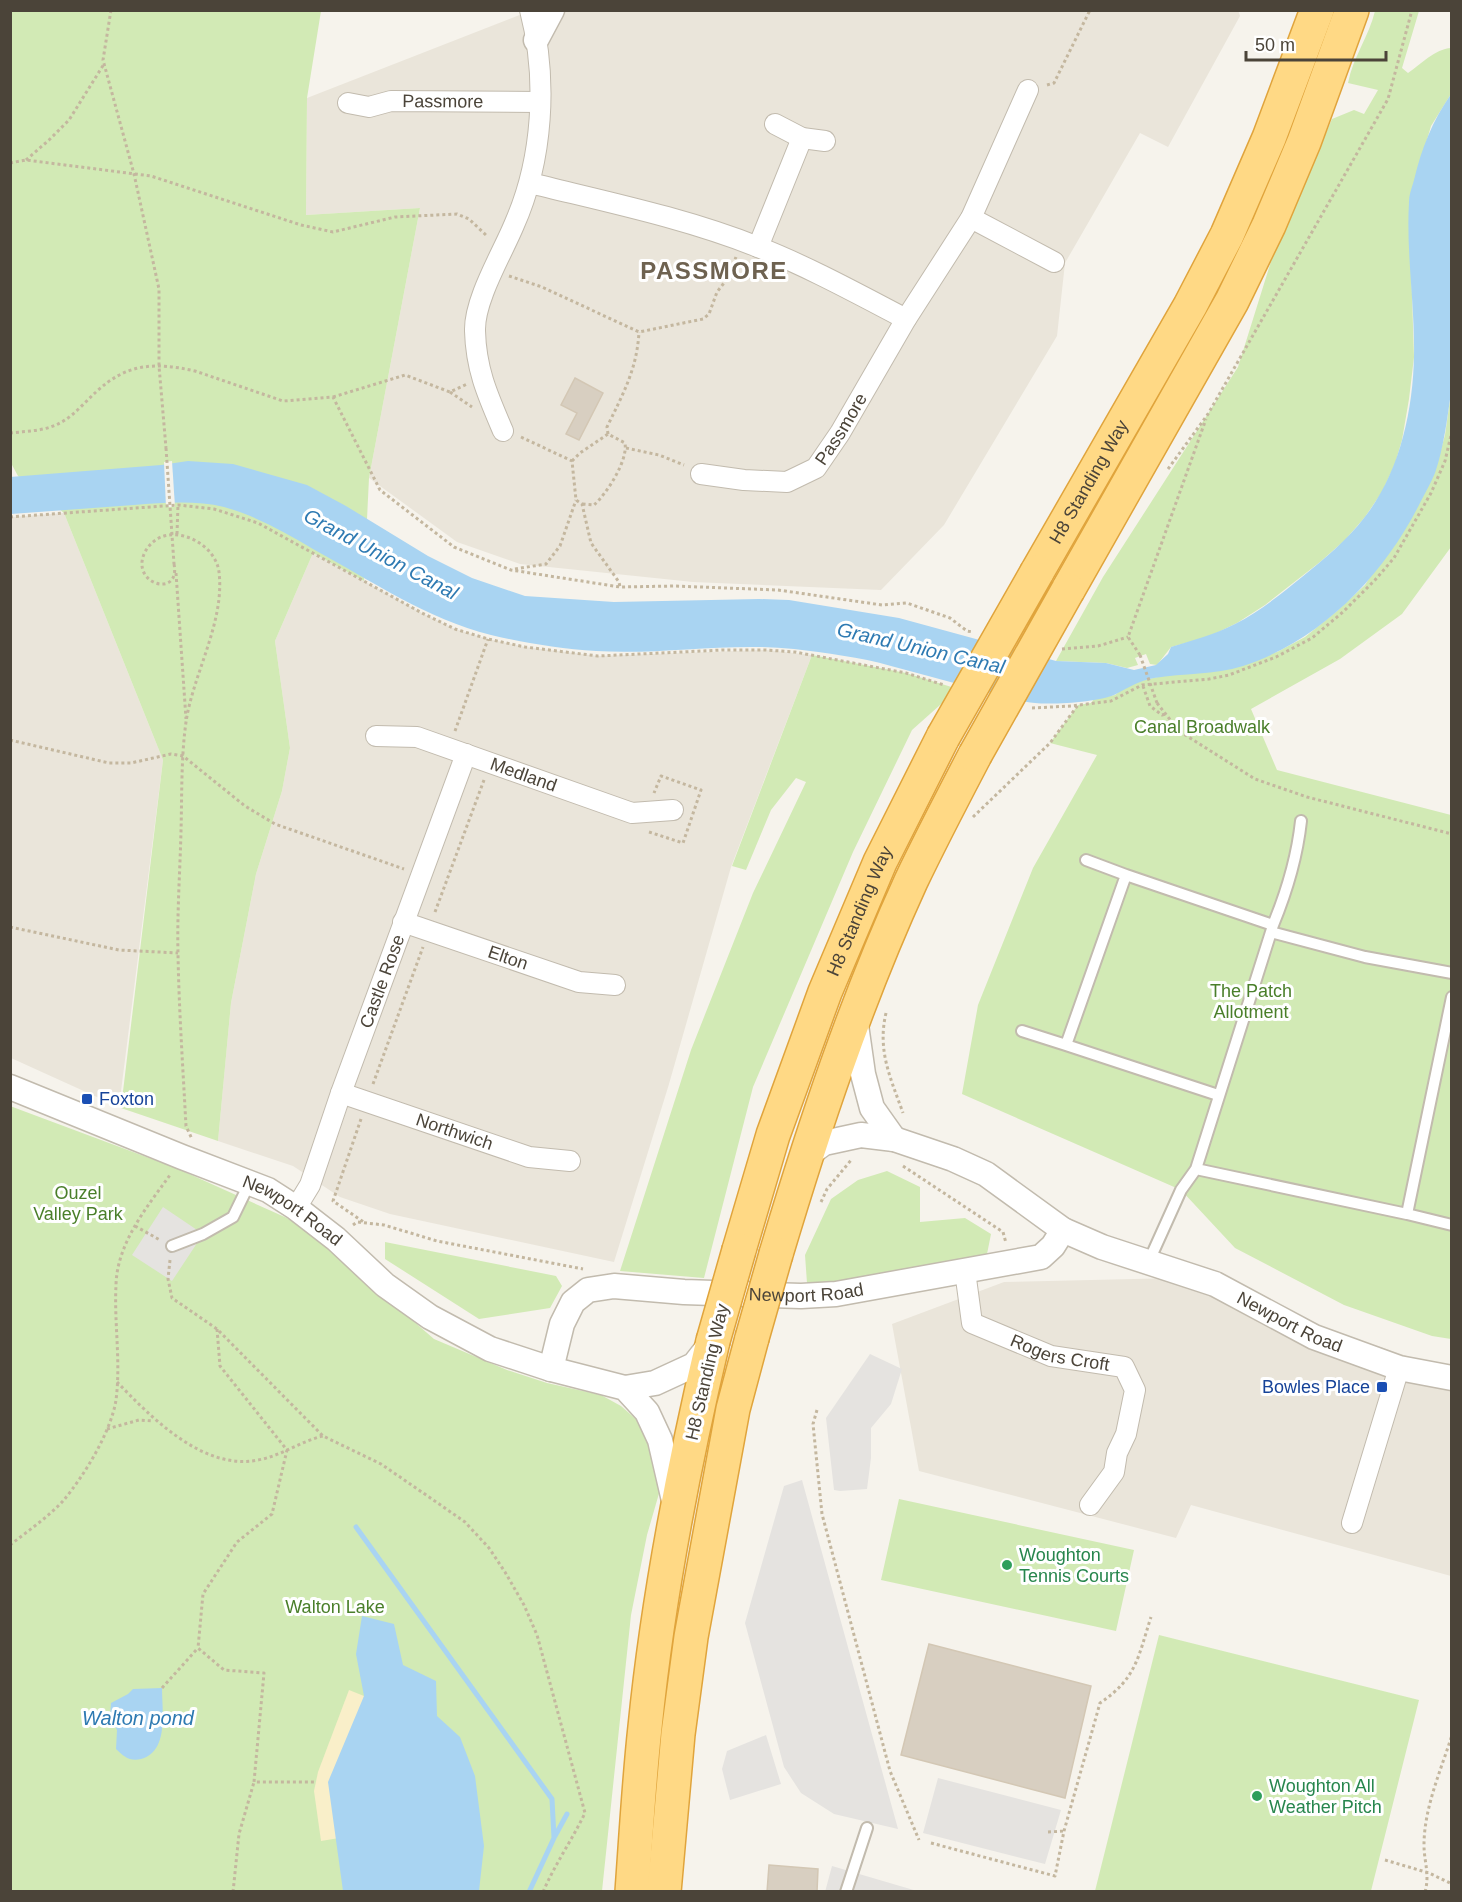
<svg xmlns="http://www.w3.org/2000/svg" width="1462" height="1902" font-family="Arial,sans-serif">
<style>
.residential{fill:#eae5da}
.green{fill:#d2eab5}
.sand{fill:#f9efc9}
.parking{fill:#e5e3e0}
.water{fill:#a9d4f2}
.pier{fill:#f6f3ec}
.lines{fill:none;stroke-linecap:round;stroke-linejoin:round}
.stream{stroke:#a9d4f2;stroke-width:5}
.building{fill:#d8cfc1;stroke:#d3c7b4;stroke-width:1.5}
.service-casing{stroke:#c2bbae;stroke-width:14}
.minor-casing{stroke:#c2bbae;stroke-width:22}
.tertiary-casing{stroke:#c2bbae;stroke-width:27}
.trunk-casing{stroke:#e0a43c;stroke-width:36}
.path{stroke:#c4b79f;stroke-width:3;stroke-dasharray:3 3;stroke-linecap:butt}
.service{stroke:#fff;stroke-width:10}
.minor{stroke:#fff;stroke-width:20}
.tertiary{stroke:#fff;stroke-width:24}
.trunk{stroke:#ffd985;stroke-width:33}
.trunk-bridge-casing{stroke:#e0a43c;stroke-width:36;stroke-linecap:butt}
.path-bridge{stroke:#c4b79f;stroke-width:3;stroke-dasharray:3 3;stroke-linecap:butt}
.trunk-bridge{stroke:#ffd985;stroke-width:33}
.transit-dot{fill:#1a4fb4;stroke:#fff;stroke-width:2}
.leisure-dot{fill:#2e9e5b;stroke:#fff;stroke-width:2}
.labels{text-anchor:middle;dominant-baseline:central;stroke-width:6;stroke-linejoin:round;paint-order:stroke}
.street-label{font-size:18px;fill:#4b4439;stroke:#fff}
.park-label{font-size:18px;fill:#4a7f2a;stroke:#fff}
.transit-label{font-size:18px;fill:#164399;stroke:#fff;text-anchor:start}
.leisure-label{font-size:18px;fill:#27864d;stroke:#fff;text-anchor:start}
.water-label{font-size:20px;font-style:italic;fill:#2e7ab2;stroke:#fff}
.district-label{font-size:24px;font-weight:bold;letter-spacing:1.5px;fill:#6e6250;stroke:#fff}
</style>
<rect width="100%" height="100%" fill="#f6f3ec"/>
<path class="residential" d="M1238,10L1240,16L1168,147L1140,133L1065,263L1057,336L944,525L881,590L693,582L520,564L457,542L369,478L420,208L306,215L307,98L530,11Z
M64,513L163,760L119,1107L11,1058V517Z
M313,553L422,613L455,629L488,639L525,647L598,656L766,650L812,655L731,867L669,1084L614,1262L390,1214L340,1197L293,1166L218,1141L231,1003L256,874L282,791L290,748L275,641Z
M1177,1278L1451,1371V1576L1191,1505L1176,1538L919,1471L892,1324L1004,1282Z"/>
<path class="green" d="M10,11H321L307,98L306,215L420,208L369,478L364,581L313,553L275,641L290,748L282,791L256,874L231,1003L218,1141L121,1108L163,760L64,513L18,476L11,463Z
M1375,11H1419L1402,68L1408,73C1421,64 1435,49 1451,48V94L1431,126L1409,201L1414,357L1409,399L1402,440L1395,464L1382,492L1365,517L1345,540L1320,562L1265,605L1237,623L1208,637L1171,647L1157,665L1150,664L1146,654L1135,658L1138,665L1127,668L1106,663L1056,661L1103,577L1238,367L1273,255L1332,119L1354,110L1364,114L1378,90L1348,83C1353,57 1369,36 1375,11Z
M1451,393V547L1402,614L1340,659L1251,709L1277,770L1451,815V1339L1432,1336L1344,1305L1235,1248L1181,1190L962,1094L978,1005L1033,868L1097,755L1050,743L1078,705L1091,703L1094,699L1115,695L1121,690L1139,681L1277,652L1305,637L1337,611L1365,585L1434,474L1445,435Z
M812,655L906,673L958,689L912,730L853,852L753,1087L704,1278L620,1271L691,1050L753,893L806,782L796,778L771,810L746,870L732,866Z
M10,1106L176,1168L287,1218L320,1240L434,1339L507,1370L547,1383L601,1395L621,1406L637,1420L648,1433L660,1490L647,1535L631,1615L602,1891H11Z
M887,1171L920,1187V1222L965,1218L991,1234L987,1254L839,1285L807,1283L805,1255L831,1199L858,1180Z
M385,1242L556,1276L562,1286L550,1308L479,1319L385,1259Z
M899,1499L1134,1550L1116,1631L881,1580Z
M1159,1635L1419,1700L1371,1891H1095Z"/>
<path class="sand" d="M349,1690L364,1696L339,1838L321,1841L314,1791L318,1772Z"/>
<path class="parking" d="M163,1207L203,1234L172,1281L132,1255Z
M870,1354L902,1369L891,1404L871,1428V1458L867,1489L840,1491L834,1490L826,1418Z
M802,1480L898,1829L834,1814L801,1793L784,1767L745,1623L784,1486Z
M766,1735L781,1784L730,1800L722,1769L727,1751Z
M938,1778L1061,1810L1045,1864L923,1833Z
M832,1866L917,1891L825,1892Z"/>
<path class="water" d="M1451,94V393C1447,419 1444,447 1435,473C1431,483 1425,493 1420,503C1384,575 1322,640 1243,666C1214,675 1184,673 1154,678C1139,681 1129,687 1116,694C1101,702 1053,705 1035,703C1022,702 1008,697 995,694C960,685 926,675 891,666C860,657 826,653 794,649C728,642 662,655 596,651C561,649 525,643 491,635C427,619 370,580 313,549C285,532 256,516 224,507C195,500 163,503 134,505C93,508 52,511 11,514L10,477L161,465L188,461L233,464L307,485L346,506L428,556L472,578L525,596L614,602L759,599L789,600L899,618L1056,661L1106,663L1134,670L1156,665L1168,654L1171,647C1193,640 1214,635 1235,624C1259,612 1281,594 1302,577C1324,559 1346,541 1364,518C1399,474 1413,412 1414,356C1415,305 1406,253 1409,202C1409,195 1412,187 1414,180C1422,147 1432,122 1451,94Z
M362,1616L394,1624L403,1665L436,1681L437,1716L460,1737L475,1776L484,1846L479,1891H343L328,1782L364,1696L356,1654Z
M162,1688C162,1711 169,1752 141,1759C130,1762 123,1756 116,1749L117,1730L110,1717L111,1703L128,1694L133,1689Z"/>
<path class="pier" d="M172,461L175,507H166L164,462Z"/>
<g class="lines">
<path class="stream" d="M356,1527L552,1799L554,1838L529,1892
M555,1836L567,1814"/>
</g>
<path class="building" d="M575,378L603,393L579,440L566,434L577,413L561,405Z
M929,1644L1091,1686L1065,1798L901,1755Z
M769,1865L818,1869L817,1892H767Z"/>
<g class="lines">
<g class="service-casing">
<path id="service" d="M1086,860L1126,875
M1273,925C1287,891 1297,858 1301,821
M1022,1031L1066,1045
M1218,1095L1066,1045L1126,875L1273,925L1271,932
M1196,1169L1407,1214L1452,997
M1407,1214L1452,1225
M172,1246L203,1234L233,1217L250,1182
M1149,1261L1181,1190L1196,1169L1271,932L1365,957L1452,973
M846,1892L867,1828"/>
</g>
<g class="minor-casing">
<g id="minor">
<path id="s1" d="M348,103L369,107L391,101L540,102"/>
<path d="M775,124L802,138L825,141"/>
<path d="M530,183C607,202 685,218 758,247C809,267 858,294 906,319"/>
<path d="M971,218L1054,262"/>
<path d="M758,247L802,138"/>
<path d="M503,431C488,396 476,370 475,331C474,300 502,254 514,225C543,160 548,79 530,10"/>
<path id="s2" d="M701,474L744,480L787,482L816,468L840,433L906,319L971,218L1028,90"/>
<path id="s3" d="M376,736L417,737L632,813L673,810"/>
<path id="s4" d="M403,922L579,982L615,985"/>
<path id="s5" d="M341,1093L529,1157L570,1161"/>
<path id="s6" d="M296,1208L310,1185L341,1093L466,754"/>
<path id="s7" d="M965,1271L972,1323L1051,1356L1124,1367L1135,1390L1126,1434L1117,1453L1114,1472L1090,1505"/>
<path d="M1352,1523L1399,1368"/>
</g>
</g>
<g class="tertiary-casing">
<g id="tertiary">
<path d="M536,40L552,10"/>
<path d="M855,1018L863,1074L872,1108L894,1139"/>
<path id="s8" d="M10,1087L182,1157L268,1190L296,1208L336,1239L385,1285L430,1317L490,1349L551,1369L625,1388L647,1412L660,1440L675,1505"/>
<path id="s9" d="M805,1157L824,1143L861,1135L894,1139L953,1159L986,1174L1063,1230L1102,1247L1215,1284L1314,1337L1399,1368L1452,1378"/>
<path id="s10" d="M551,1369L562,1324L573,1302L588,1290L614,1286L684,1292L801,1296L836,1294L1041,1257L1053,1246L1063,1230"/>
<path d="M625,1388L655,1383L694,1365L712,1342"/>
</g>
</g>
<g class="trunk-casing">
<g id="trunk">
<path id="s11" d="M1037,572L1190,306L1227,235L1269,138L1317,10"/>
<path d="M1068,590L1232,301L1269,225L1304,142L1352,10"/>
<path id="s12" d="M739,1250L773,1135L825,992L880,862L943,737"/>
<path d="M776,1254C814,1127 856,1001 911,881C931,839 953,797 975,755"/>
<path d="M632,1892C636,1837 639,1782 645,1727C658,1597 683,1468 713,1341"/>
<path d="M664,1892L678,1734L691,1637L733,1409L752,1338"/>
</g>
</g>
<path class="path" d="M111,10L103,60L134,174L159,289V366L166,448
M1047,85L1054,83L1090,10
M26,160L49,140L69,120L104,64
M10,163L26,160L151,176L301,225L333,232L395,217L457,214L469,219L488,237
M509,276L542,287L639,332L703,319L709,314L717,292L727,279L736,257
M450,392L472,407
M333,397L405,375L450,392L467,384
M10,433C29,431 49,431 65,420C76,413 86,401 96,392C127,363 155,362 195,371L283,401L333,397L380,490L454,547L511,570L620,587L674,586L778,590L882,605L907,603L950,618L967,631L973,632
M608,434L607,427C623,394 637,369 639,332
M521,437L572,461L576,500L582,504L591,543L619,582L620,587
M626,448L659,455L684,465
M572,461L580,453L608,434L625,443C628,461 607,493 594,505L582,504
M1168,469L1208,414L1388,99L1412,10
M10,517L178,505L214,509L258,523L422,613L455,629L488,639L525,647L598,656L723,650H766L795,652L906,673L944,685
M177,534L178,505
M174,564C181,599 129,584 145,552C148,546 154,540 161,537C184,528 216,547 219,572C225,622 193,674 186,722C181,758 182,795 181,831C180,872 177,913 178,954C179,1011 183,1069 186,1126L192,1139
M515,569L546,564L560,546L576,500
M176,573L186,719
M1062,649L1098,646L1128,637
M1140,655L1128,637L1206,419
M1143,686L1150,706L1162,715L1166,714
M1157,703L1179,731L1255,779L1307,797L1452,834
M1032,708L1071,706L1111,701L1142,685L1209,679L1229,675L1276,657L1312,638L1343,612L1375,580L1394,558L1431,493L1445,461L1452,431
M455,731L488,639
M10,740L109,763H131L171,754L183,756L245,806L275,824L404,869
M973,817L1050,743L1078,705
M649,832L683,843L701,790L661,776L654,793
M435,912L484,780
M10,927L119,950L178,953
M886,1013C877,1051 891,1079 903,1113
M373,1084L423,947
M361,1119L333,1201L365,1223
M903,1166L1003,1232L1006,1243
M821,1202L827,1189L852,1159
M353,1225L357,1222L384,1225L437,1241L583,1269
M135,1226L160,1240
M170,1260L168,1279L172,1298L217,1329L323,1436L381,1464L429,1497L465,1522L489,1548L505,1572L524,1605L537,1635L585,1813C572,1840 555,1864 543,1892
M217,1329L220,1366L287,1450L272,1514L237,1542L203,1594L198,1648L224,1670L264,1673L254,1782H315
M117,1382C151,1417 203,1471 258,1460C281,1456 301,1441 323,1436
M817,1410L813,1424L822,1514L890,1771L919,1840
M107,1429L139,1420L153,1421
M10,1545C28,1531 48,1517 63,1501C84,1476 111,1432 116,1400C121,1362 114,1323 116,1285C117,1243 147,1207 170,1175
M162,1688L198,1648
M1048,1832L1064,1831
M931,1843L1055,1876L1064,1831L1100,1703C1137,1678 1138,1657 1151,1617
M1385,1860L1429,1873L1452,1884
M233,1892L239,1834L254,1782
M1425,1892C1430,1874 1424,1862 1424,1845C1424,1808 1441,1770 1452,1735"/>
<use href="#service" class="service"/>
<use href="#minor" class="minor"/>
<use href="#tertiary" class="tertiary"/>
<use href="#trunk" class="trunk"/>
<g class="trunk-bridge-casing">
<path id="trunk-bridge" d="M943,737L1037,572
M975,755L1068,590
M752,1338L776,1254
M713,1341L739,1250"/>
</g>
<path class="path-bridge" d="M166,448L174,564
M1140,655L1157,703"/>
<use href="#trunk-bridge" class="trunk-bridge"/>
</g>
<g class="transit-dot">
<rect x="81" y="1093" width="12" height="12" rx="3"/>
<rect x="1376" y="1381" width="12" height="12" rx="3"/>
</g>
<g class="leisure-dot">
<circle cx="1007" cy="1565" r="6"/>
<circle cx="1257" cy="1796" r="6"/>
</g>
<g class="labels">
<g class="street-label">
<text stroke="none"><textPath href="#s1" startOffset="96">Passmore</textPath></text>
<text stroke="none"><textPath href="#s2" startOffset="165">Passmore</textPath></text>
<text stroke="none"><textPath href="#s11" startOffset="104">H8 Standing Way</textPath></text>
<text stroke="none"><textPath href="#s3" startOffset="154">Medland</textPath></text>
<text stroke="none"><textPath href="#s12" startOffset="360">H8 Standing Way</textPath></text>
<text stroke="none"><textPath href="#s4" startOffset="111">Elton</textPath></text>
<text stroke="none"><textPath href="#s6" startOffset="243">Castle Rose</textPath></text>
<text stroke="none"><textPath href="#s5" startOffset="120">Northwich</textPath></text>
<text stroke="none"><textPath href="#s8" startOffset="309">Newport Road</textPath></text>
<text stroke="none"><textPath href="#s10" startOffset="309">Newport Road</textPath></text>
<text stroke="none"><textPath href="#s9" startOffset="534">Newport Road</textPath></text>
<text stroke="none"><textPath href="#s7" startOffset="146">Rogers Croft</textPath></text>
<text transform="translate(707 1372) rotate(-77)">H8 Standing Way</text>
</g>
<g class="park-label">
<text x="1202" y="727">Canal Broadwalk</text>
<text x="1251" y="991">The Patch<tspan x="1251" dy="21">Allotment</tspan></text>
<text x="78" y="1193">Ouzel<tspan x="78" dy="21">Valley Park</tspan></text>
<text x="335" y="1607">Walton Lake</text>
</g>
<g class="transit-label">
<text x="99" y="1099">Foxton</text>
<text x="1370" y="1387" text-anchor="end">Bowles Place</text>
</g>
<g class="leisure-label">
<text x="1019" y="1555">Woughton<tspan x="1019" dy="21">Tennis Courts</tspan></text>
<text x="1269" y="1786">Woughton All<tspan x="1269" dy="21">Weather Pitch</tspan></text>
</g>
<g class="water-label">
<text transform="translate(381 554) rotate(28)">Grand Union Canal</text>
<text transform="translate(921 648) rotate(13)">Grand Union Canal</text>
<text x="138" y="1718">Walton pond</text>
</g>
<g class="district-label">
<text x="714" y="270">PASSMORE</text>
</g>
</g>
<rect width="1462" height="1902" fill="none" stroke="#4b4439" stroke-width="24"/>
<path d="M1246 51v9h140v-9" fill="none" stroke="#4b4439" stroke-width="3"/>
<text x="1255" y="51" font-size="18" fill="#4b4439" stroke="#ffffff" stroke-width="4.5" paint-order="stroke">50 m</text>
</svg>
